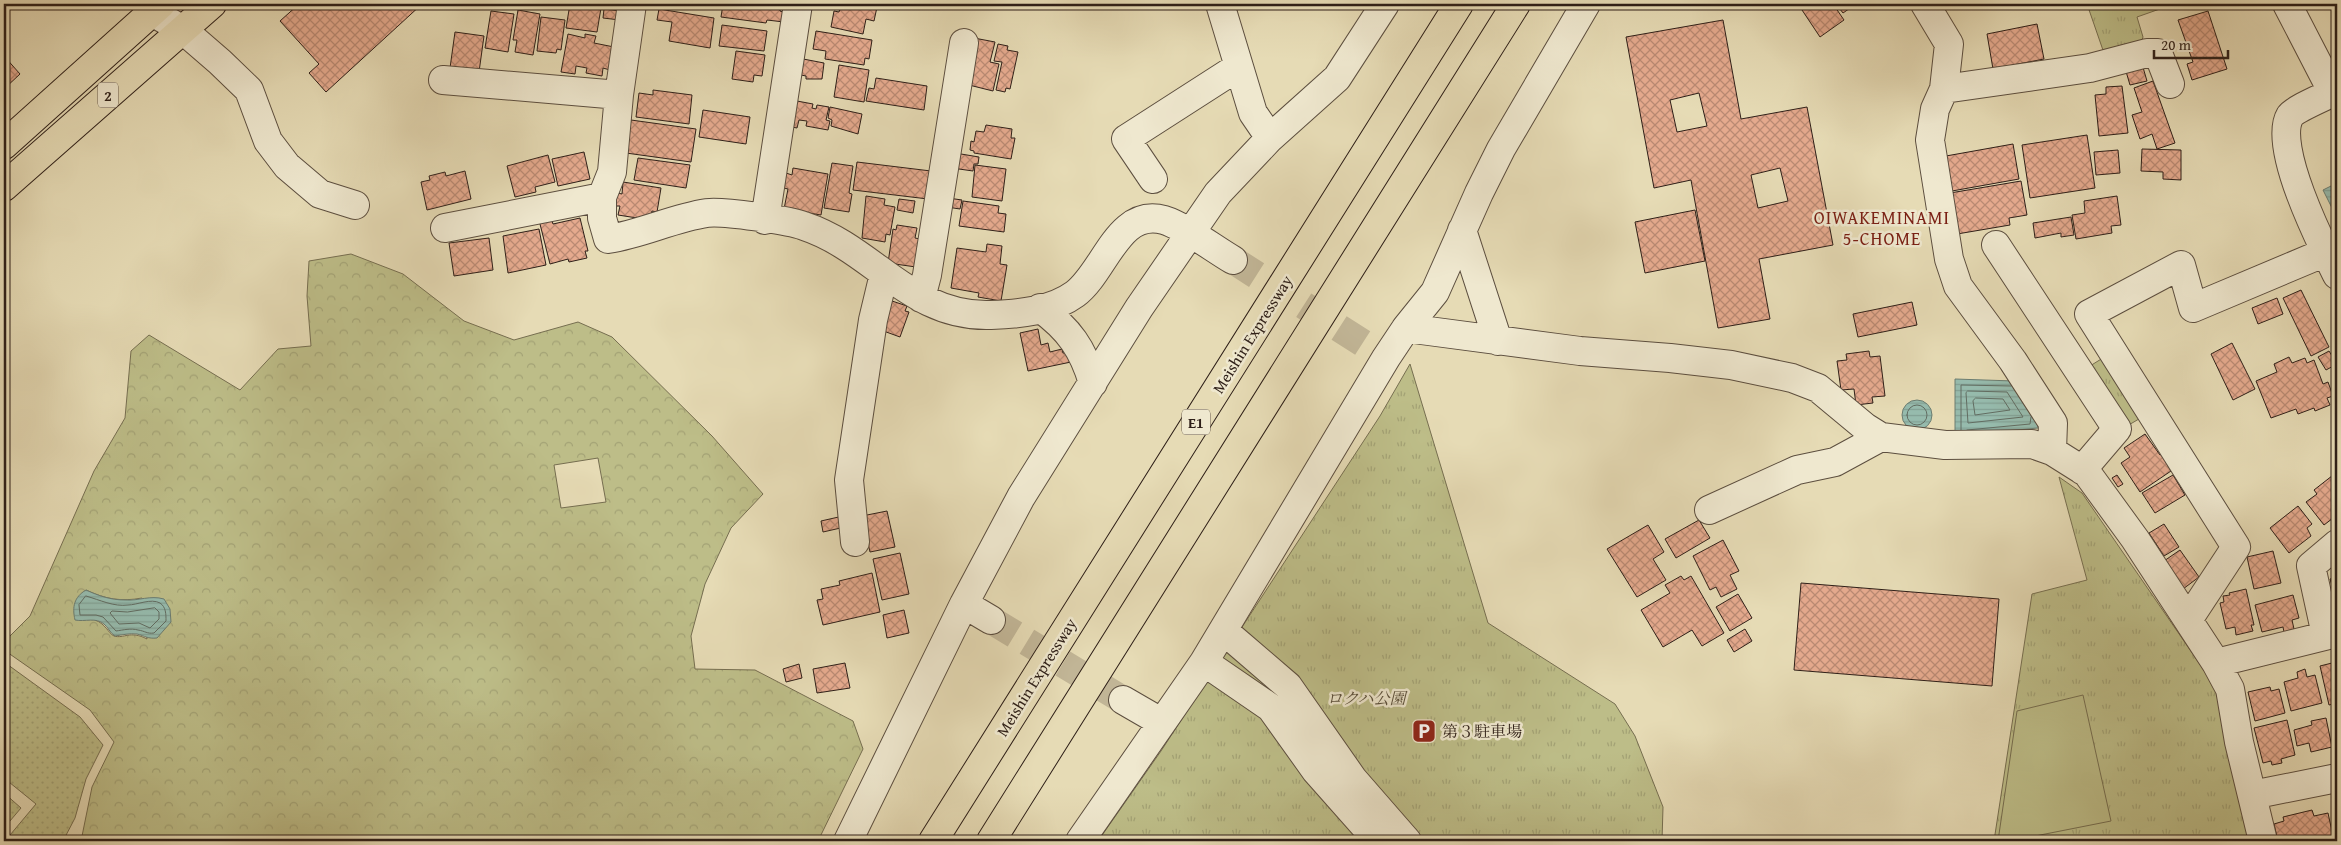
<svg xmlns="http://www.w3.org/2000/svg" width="2341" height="845" font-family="'Gentium Book Plus','Noto Serif JP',serif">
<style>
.grass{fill:url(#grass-dots);stroke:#766e50}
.forest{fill:url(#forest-crowns);stroke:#766e50;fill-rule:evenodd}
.park{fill:url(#park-tufts);stroke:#766e50}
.garden{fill:#bdbd88;stroke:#766e50}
.water{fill:url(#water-rules);stroke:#6c7d71}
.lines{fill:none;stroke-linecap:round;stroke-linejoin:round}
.shore{stroke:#626d62;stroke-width:1}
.building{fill:url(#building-cross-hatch);stroke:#2e1f18;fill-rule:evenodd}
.minor-tunnel{stroke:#c1b596;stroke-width:28;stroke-dasharray:28 14;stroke-linecap:butt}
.minor-casing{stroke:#5c4e3f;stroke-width:30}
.major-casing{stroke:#2e1f18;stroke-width:30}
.highway-casing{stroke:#2e1f18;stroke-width:30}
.minor{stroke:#efe8cf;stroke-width:28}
.major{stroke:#e6dbb5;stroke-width:28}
.highway{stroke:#e6dbb5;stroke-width:28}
.labels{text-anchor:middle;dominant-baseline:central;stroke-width:5;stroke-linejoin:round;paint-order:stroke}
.shield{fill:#efe8cf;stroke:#685b4f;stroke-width:1}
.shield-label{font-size:15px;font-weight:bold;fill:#2e1f18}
.street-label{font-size:16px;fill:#2e1f18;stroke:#efe8cf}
.park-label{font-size:16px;font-style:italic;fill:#594e3a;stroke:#efe8cf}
.poi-label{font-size:16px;fill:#2e1f18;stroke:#efe8cf;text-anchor:start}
.neighbourhood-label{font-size:18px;letter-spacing:1px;fill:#7a1f14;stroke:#efe8cf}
</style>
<defs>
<pattern id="grass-dots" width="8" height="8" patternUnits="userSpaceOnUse" patternTransform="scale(1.25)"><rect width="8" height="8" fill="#bdbd88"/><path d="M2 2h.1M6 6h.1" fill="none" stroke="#a3a275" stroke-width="1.8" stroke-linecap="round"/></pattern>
<pattern id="forest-crowns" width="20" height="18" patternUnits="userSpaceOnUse" patternTransform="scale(1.25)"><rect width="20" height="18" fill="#bdbd88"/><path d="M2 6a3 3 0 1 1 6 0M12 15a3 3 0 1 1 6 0" fill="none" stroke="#a3a275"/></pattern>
<pattern id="park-tufts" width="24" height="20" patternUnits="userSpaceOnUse" patternTransform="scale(1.25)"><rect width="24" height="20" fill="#bdbd88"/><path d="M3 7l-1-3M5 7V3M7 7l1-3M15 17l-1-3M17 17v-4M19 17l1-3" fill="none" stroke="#a3a275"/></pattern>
<pattern id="water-rules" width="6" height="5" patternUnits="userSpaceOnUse" patternTransform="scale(1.25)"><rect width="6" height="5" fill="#96bbad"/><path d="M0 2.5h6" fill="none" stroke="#82a094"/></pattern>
<pattern id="building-cross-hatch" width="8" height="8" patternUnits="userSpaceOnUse" patternTransform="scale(1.25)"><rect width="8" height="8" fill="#e5aa8e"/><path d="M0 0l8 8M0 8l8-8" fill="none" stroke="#ba8a73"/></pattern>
</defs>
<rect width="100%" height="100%" fill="#e6dbb5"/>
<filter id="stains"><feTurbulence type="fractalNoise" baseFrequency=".004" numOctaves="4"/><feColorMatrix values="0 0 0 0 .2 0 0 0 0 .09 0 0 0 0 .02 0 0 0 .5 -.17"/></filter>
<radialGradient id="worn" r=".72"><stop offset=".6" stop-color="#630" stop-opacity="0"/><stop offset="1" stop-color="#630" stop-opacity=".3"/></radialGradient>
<path class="grass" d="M4,662L80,717L103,745L86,779L75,818L63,841H5L36,804L4,778Z
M4,793L21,808L4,828Z"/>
<path class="forest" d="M351,254L403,274L464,321L514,340L578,322L612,337L712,436L763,494L731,528L705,584L691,636L695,669L755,670L853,721L863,749L818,841H81L92,787L114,742L90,710L4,650V642L30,616L94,471L125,418L131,351L149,335L240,390L278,349L311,346L307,296L309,261ZM598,458L606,502L561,508L554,465ZM86,590C105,599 121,602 142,598L147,639C130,630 124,639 114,636C108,633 106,624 95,620Z"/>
<path class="park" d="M2087,4H2174L2137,17L2143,37L2139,49L2105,56Z
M2106,356L2144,416L2127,426L2090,366Z
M1410,364L1488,623L1615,704L1635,736L1663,807L1662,841H1098L1161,751L1380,416Z
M2059,477L2082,493L2217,689L2252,841H1994L2032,594L2087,580Z"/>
<path class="garden" d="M2083,695L2111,821L2010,841H1998L2017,711Z"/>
<path class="water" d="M2337,183V218L2323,190Z
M1955,379L2014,381L2036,413L2038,428L1955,436Z
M1902 415a15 15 0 1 1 30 0a15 15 0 1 1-30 0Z
M86,590C99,596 111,600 125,600C139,601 150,595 164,599L170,609L171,622L157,638C148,639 145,636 137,634C130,633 122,635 115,636C110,633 108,627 104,624C96,617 85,622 75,620C72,607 74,597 86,590Z"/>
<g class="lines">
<path class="shore" d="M1968,391L2007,392L2023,417L1968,423L1966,393Z
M1976,398L2003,399L2010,410L1975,415L1973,401Z
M1907 415a10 10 0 1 1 20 0a10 10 0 1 1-20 0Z
M1961,430V385L2011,386
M1967,430L2030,424L2031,417
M86,596C100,600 114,607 128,605C137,605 151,598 160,603C166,607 166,614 166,621L154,633C147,634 145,631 138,630C131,628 123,630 116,631L103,617L96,615H80L79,605Z
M155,608L159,612V619L150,628L139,623L119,624L110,613L112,611L127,612Z"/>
</g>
<path class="building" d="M299,4H422L326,92L309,73L319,64L280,21Z
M570,4L601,8L597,32L566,28Z
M723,4H768L767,7L780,9V11L786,13L784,22L767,20L766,23L721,17Z
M841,4H872L871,6L877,7L874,21L866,19L863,34L831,27L834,11L839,12Z
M1798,4H1833L1844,20L1820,37Z
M1836,4H1856L1843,13Z
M604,9L621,11L620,20L603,18Z
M659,9L714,18L710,48L669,41L672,22L657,20Z
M518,10L540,14L533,55L515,52L517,40H513Z
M491,11L514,14L508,52L485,48Z
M2208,11L2227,69L2192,80L2187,64L2193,62L2178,20Z
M541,17L565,20L561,50L557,49L556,53L537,51Z
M1723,20L1741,119L1807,107L1833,245L1759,259L1770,319L1718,328L1691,180L1654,188L1626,37ZM1699,93L1707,126L1677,132L1670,100ZM1780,168L1788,201L1758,208L1751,175Z
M2037,24L2044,59L1993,69L1987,34Z
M722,25L767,31L764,51L719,46Z
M816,31L872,40L869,59L865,58L864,65L825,59L826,51L813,49Z
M455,32L484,36L479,72L450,68Z
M568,34L585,38V34L596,36L594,43L614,47L610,70L603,68L602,76L586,73L587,68L576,66L575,74L561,72Z
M974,38L995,42L990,62L999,64L993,91L969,85L977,50L972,49Z
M998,44L1008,46L1007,50L1018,52L1010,89L1006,88L1005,92L996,90L1002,62L994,61Z
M736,51L765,55L762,76L754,75L753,82L732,79Z
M4,56L20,74L4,89Z
M798,58L824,63L822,79H806V76L796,74Z
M2142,64L2147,81L2130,85L2125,68Z
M839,65L869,70L864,102L834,97Z
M876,78L927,86L924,110L866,101L869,88L874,89Z
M2153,81L2175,143L2157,149L2152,134L2140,139L2132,115L2142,112L2134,88Z
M2122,86L2128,133L2099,136L2095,95L2106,94V87Z
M653,90L692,95L689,124L636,117L639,93L653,95Z
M797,101L813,104L812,108L816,109L817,105L829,107L826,120L830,121L828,130L806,126L807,121L799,120L797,128L787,126Z
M830,107L862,114L858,134L831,126L832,120L828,118Z
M703,110L750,117L746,144L699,137Z
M631,120L696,129L691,162L626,153Z
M986,125L1012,129L1011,138H1015L1011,159L974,153V151L970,150L971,141L974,142L976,131L984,132Z
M2087,135L2095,188L2030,198L2022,145Z
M2013,144L2019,179L1952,191L1946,156Z
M2142,149L2181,150V180L2163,179V172L2141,171Z
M2118,150L2120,173L2096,175L2094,152Z
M584,152L590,179L558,186L552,159Z
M955,153L979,157L978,164H974L973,171L952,168Z
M548,155L555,182L535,187L536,192L515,197L507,166Z
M638,158L690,165L686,188L634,180Z
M857,162L931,171L928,199L853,190Z
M832,163L853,166L849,193L852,194L849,212L824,208Z
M975,165L1006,169L1002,201L972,197Z
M793,168L828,174L821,215L784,209L788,189L784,188L786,173L792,175Z
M465,171L471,199L427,210L421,182L430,180L429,176L445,172L446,176Z
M2021,181L2027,215L2009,218L2010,225L1957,234L1950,193Z
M623,182L661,188L657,212L652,211L650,220L618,215L620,206H615L617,193L622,194Z
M866,196L885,199L884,205L895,207L890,235L886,234L885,242L862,238Z
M2117,196L2121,225L2111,226L2112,233L2076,239L2072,215L2085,213L2084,201Z
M948,198L962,200L960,209L947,207Z
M899,199L915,201L913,213L897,210Z
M963,201L999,206L998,213L1006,214L1004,232L959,226Z
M1695,210L1705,261L1645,273L1635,222Z
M551,217L553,224L580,218L588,251H585L587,258L569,262L568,259L550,264L539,220Z
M2071,217L2074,235L2061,237V233L2035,238L2033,223Z
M897,225L917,228L915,238L920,239L916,267L888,263L893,229L896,230Z
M539,229L546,265L508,273L503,236Z
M489,238L493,270L454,276L449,243Z
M987,244L1002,246L1000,264L1007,265L1001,301L978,297L979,293L951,288L957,248L986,252Z
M2301,290L2329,347L2311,356L2283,298Z
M2277,298L2283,314L2258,324L2252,308Z
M889,300L907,306L905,311L909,312L900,337L878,329Z
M1912,302L1917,325L1858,337L1853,314Z
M1038,329L1041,345L1048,343L1050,352L1062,349L1063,353L1069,352L1071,362L1028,371L1020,333Z
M2232,343L2255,389L2233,400L2211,354Z
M1869,351L1870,357L1880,356L1885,396L1872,397L1873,403L1856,405L1854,389L1841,390L1837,361L1847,360L1846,354Z
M2329,351L2337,364L2326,370L2318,357Z
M2289,357L2292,363L2305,358L2307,363L2314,360L2323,384L2328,382L2333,396L2327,398L2330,405L2315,411L2314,408L2298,414L2296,409L2271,418L2256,381L2277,372L2274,364Z
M2145,434L2160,455L2165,452L2172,464L2168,466L2171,471L2140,492L2121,463L2130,457L2124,448Z
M2337,472V489L2335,490L2337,493V515L2324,525L2306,502L2317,494L2314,490Z
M2117,475L2123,484L2118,487L2112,478Z
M2173,475L2185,495L2155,513L2142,493Z
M2298,506L2312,524L2307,528L2311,536L2289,553L2270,528Z
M887,511L895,547L870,552L862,516Z
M843,516L845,527L823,532L821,521Z
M1699,520L1710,538L1676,558L1665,539Z
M2164,524L2179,547L2164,556L2149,533Z
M1648,525L1664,552L1653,559L1666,580L1637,597L1607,549Z
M1723,540L1739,571L1730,575L1737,589L1721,597L1716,587L1710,590L1693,556Z
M2180,550L2199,577L2183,589L2164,561Z
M2273,551L2281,583L2254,589L2247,557Z
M900,553L909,594L882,600L873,559Z
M872,573L880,612L823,625L817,600L823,599L821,589L840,585L839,581Z
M1681,576L1684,580L1691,576L1724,633L1702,646L1692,630L1663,647L1641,610L1670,593L1665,585Z
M2337,577V609V607L2331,608L2327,594L2334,593L2330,579Z
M1801,583L1999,599L1992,686L1794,670Z
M2246,589L2254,625H2251L2253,631L2236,635L2235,627L2226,629L2220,603L2224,602L2223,596L2230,595L2229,593Z
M1738,594L1752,618L1730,631L1716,607Z
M2293,595L2299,618L2292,620L2294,629L2284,632L2283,627L2262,632L2255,605Z
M904,610L909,633L887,638L883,615Z
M1745,629L1752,641L1734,652L1727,640Z
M2336,662L2337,703L2329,705L2320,666Z
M845,663L850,688L817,693L813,669Z
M799,664L802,678L786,682L783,669Z
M2305,669L2307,677L2315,675L2322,703L2291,711L2284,682L2298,678L2297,672Z
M2270,687L2271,691L2279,689L2285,713L2255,721L2248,692Z
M2337,717V740L2332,718Z
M2326,718L2332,747L2311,752L2309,743L2297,746L2294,730L2312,725L2311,721Z
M2287,720L2295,755L2281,759L2282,763L2272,765L2271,761L2263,763L2254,728Z
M2312,810L2314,816L2328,813L2334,841H2278L2274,824L2284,821L2283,817Z"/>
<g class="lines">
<path class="minor-tunnel" d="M1233,260L1386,358
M991,620L1123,700"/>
<g class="minor-casing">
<path id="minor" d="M148,4L152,12L183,30L220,62L249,90L268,141L287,166L320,194L355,205
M632,4L619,95L612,172L602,197V218L608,239C642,234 673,218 707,213C723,211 788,220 804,226C874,249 911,318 991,315C1019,314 1052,311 1075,294C1105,272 1118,207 1164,220C1184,226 1214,249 1233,260
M1220,4L1253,113L1270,138
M1925,4L1949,44L1944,89L1935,109L1930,140L1949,259L1958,286L2013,361L2053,423L2052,451
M2287,4L2333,93
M443,80L619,95
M1944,89L2090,68L2147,53H2158L2170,84
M2337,90C2327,96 2296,108 2290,116C2272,146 2322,245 2337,275
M1153,179L1126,139L1238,67
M765,220L798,4
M445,228L602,197
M1462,230L1498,341
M1996,245L2117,429L2082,470
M921,298L927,275L964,43
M1040,308C1069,329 1083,349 1093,383
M1406,328L1435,292L1479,193L1501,149L1586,4
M1709,510L1797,470L1835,462L1881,437
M855,542L849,480L873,320L884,274
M964,604L991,620
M2188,620L2236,547L2089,314L2181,265L2193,308L2326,252
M1224,631L1288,686L1353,779L1407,841
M2326,635L2311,566L2337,544
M1204,662L1271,708L1316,771L1378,841
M2216,663L2337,633
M1123,700L1161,722
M2252,795L2337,778
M848,841L964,604L1021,497L1139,308L1218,193L1270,138L1337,78L1385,4
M1080,841L1204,662L1386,358L1406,328L1580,351L1670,358L1731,365L1792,378L1818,388L1865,427L1881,437L1945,445L2032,444L2052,451L2087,473L2135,539L2216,663L2230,689L2239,742L2263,841"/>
</g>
<g class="major-casing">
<path id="major" d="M4,145L161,4
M4,187L212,4"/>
</g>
<g class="highway-casing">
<path id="highway" d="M933,841L1459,4
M991,841L1516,4"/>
</g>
<use href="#minor" class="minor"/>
<use href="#major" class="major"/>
<use href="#highway" class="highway"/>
</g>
<defs>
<g id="parking-square" transform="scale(1.25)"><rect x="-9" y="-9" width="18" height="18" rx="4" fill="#8f2418" stroke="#efe8cf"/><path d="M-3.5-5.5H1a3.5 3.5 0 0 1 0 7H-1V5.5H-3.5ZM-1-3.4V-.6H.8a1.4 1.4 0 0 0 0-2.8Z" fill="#fff"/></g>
</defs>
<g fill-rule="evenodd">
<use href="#parking-square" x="1424" y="731"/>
</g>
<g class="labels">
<g class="shield">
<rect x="98" y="82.5" width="20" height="25" rx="4"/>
<rect x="1182" y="409.5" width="28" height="25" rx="4"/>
</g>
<g class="shield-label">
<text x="108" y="95">2</text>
<text x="1196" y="422">E1</text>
</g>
<g class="street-label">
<text transform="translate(1252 334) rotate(-58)">Meishin Expressway</text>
<text transform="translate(1036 677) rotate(-58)">Meishin Expressway</text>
</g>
<g class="park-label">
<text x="1366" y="698">ロクハ公園</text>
</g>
<g class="poi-label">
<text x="1442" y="731">第３駐車場</text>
</g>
<g class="neighbourhood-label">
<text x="1882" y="217">OIWAKEMINAMI<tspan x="1882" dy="21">5-CHOME</tspan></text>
</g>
</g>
<rect width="2341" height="845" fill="none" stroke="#e6dbb5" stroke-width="20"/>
<rect x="5" y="5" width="2331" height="835" fill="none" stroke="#2e1f18" stroke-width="2.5"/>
<rect x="10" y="10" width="2321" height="825" fill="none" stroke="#2e1f18"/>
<path d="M2154 50v8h74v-8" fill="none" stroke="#2e1f18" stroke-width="2.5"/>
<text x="2161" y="50" font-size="15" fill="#2e1f18" stroke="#efe8cf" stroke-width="4" paint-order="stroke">20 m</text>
<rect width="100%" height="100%" filter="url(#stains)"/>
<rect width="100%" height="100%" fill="url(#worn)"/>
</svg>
